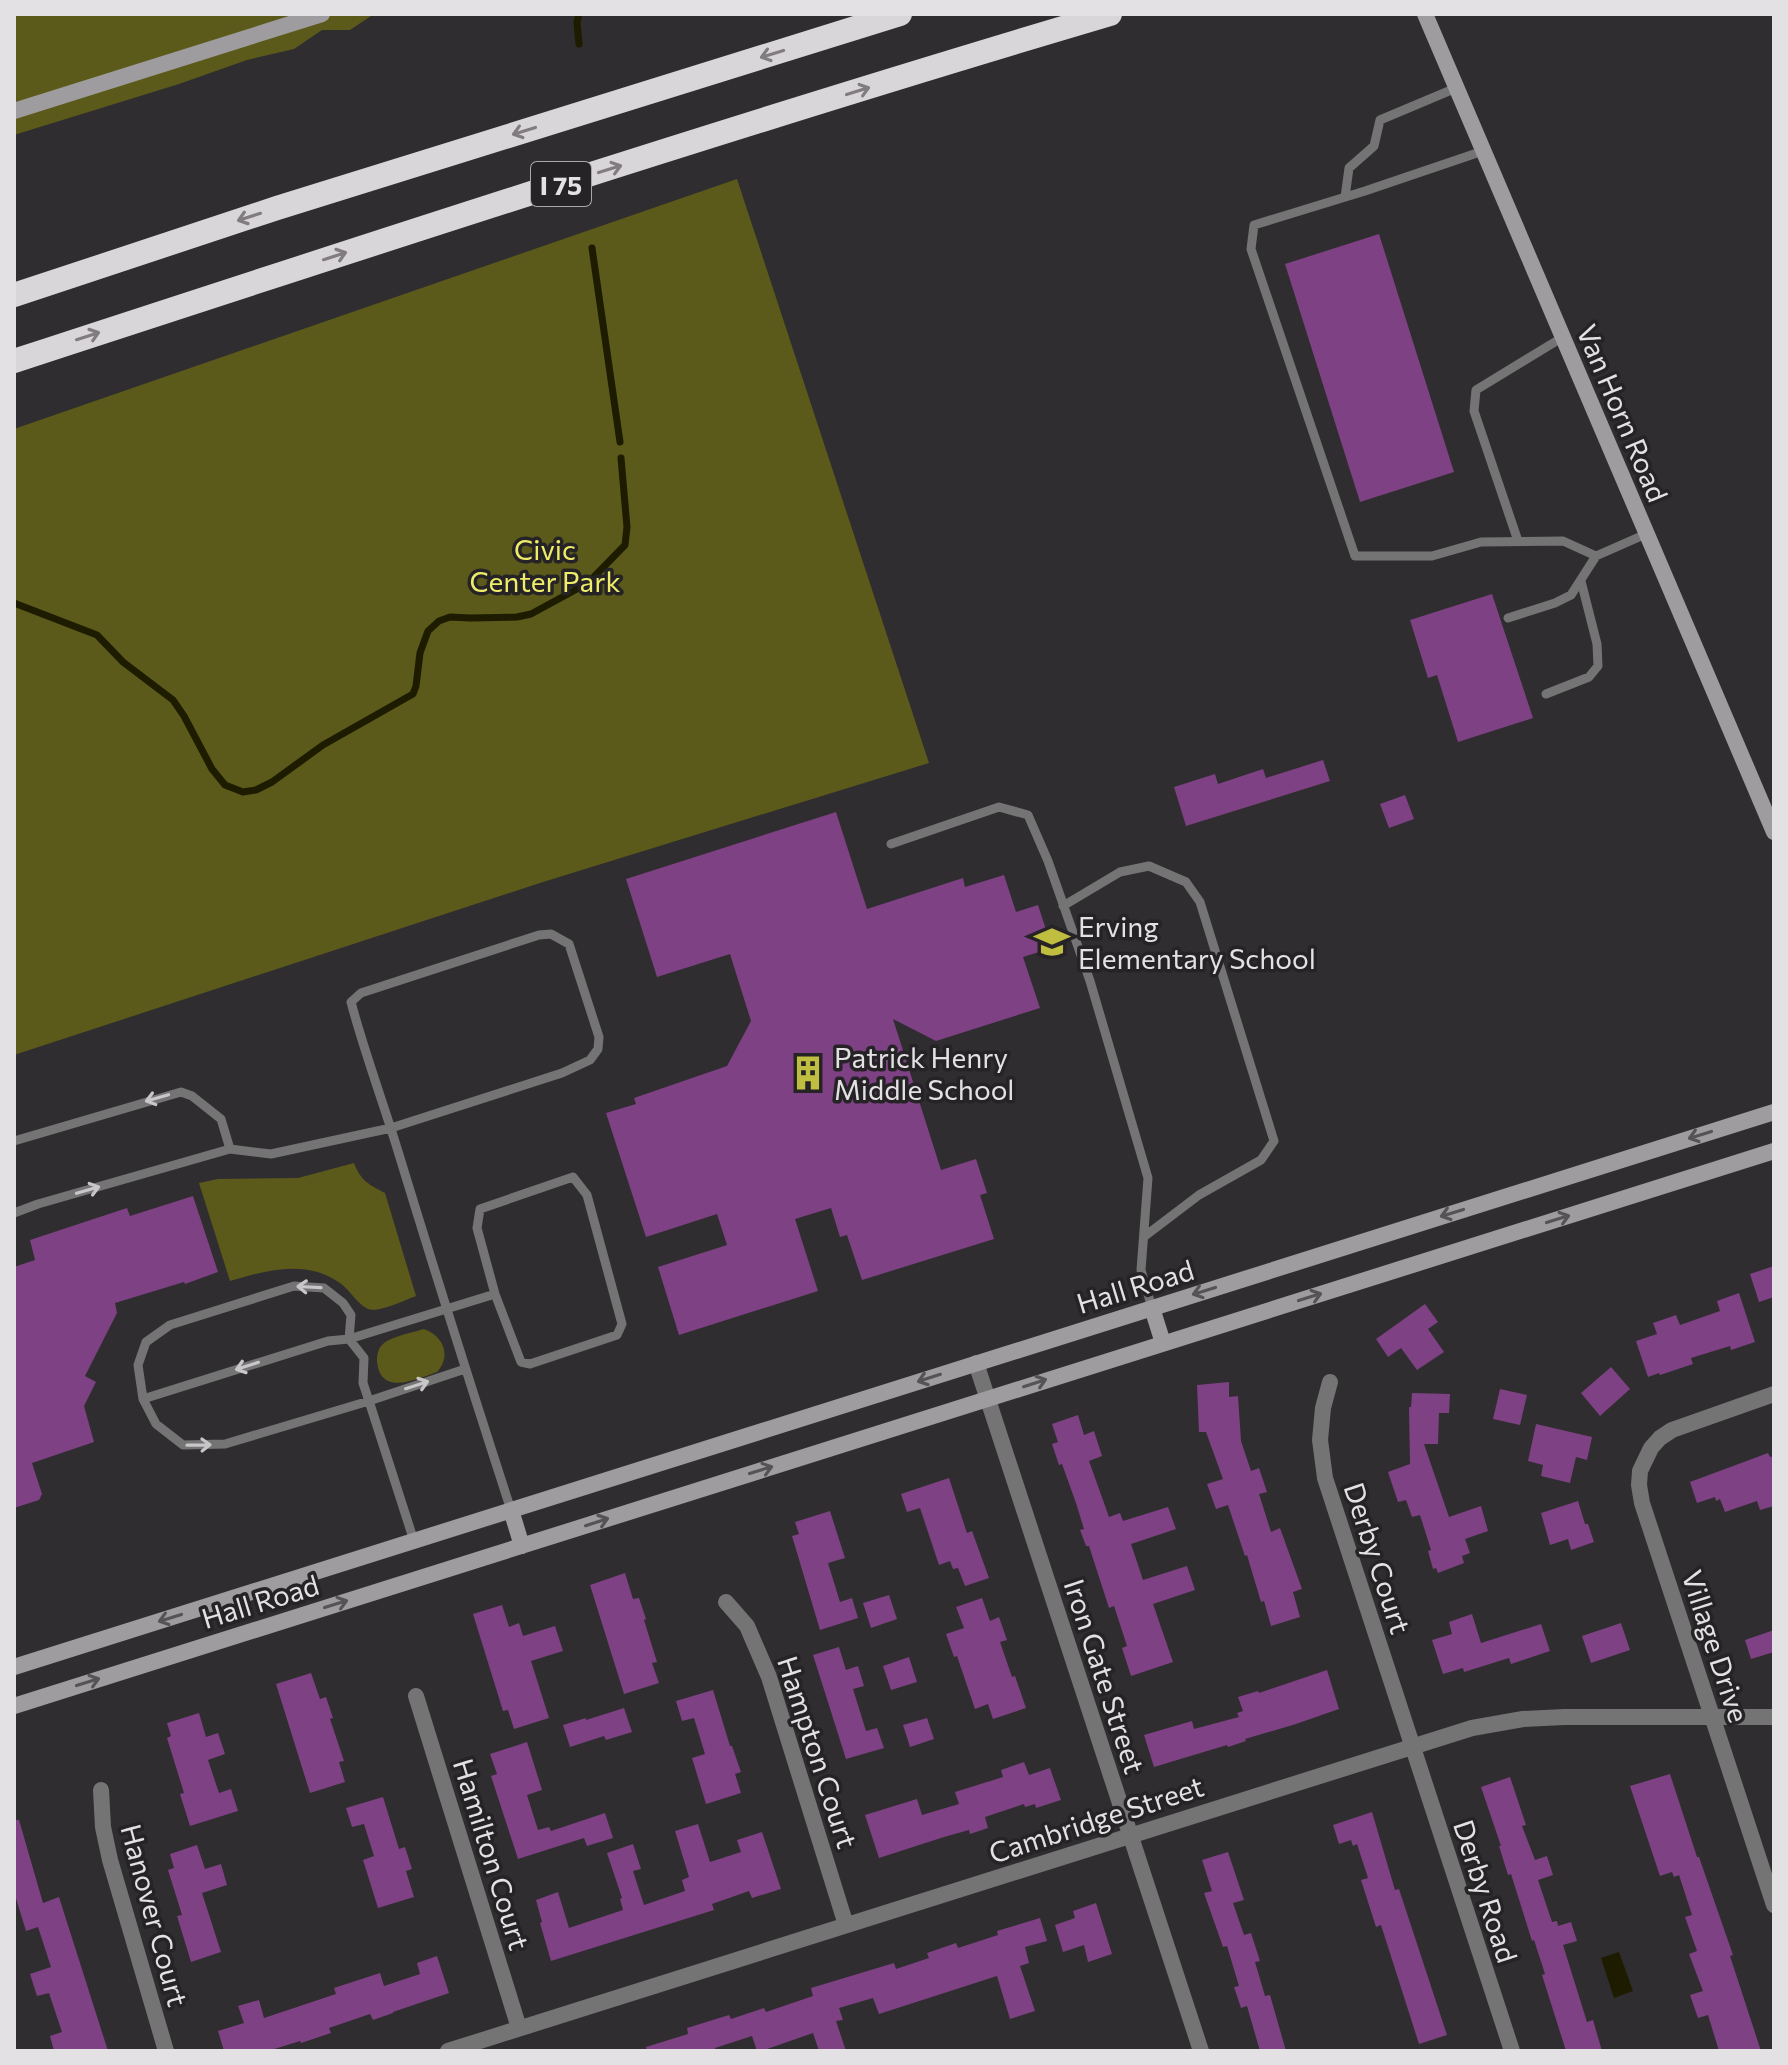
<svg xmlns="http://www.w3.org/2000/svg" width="1788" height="2065" font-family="Commissioner,sans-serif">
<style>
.green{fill:#5b5a1b}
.water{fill:#1d1c00}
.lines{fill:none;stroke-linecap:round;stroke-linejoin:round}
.stream{stroke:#1d1c00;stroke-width:7}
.building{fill:#7e4183}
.lane{stroke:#757475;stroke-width:9}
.street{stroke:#757475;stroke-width:16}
.secondary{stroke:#9e9c9e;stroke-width:16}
.highway{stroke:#d9d6d9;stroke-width:24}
.oneway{stroke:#807c80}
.oneway2{stroke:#c8c6c8}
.oneway3{stroke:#565356}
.labels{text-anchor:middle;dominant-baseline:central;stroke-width:7;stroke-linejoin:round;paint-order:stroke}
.shield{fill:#262326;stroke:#aaa8aa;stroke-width:2}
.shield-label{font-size:26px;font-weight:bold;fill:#e3e1e3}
.street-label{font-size:28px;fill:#e3e1e3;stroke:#262326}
.park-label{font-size:28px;fill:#eeec68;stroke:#262326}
.poi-label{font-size:28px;fill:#e3e1e3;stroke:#262326;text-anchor:start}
</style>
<rect width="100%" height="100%" fill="#2f2d30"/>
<path class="green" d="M14,14H374L350,30H322L294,49L247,60L179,84L14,135Z
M737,179L929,763L543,882L14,1055V429Z
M354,1163C361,1181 368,1184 385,1193L416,1296C405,1300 379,1313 368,1309C357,1304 350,1290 340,1283C305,1259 268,1270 230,1281L199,1183L218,1179L298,1178Z
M424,1329C443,1336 452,1355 437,1372C417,1379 380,1397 377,1361C377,1355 378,1348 383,1344C390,1337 414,1332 424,1329Z"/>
<path class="water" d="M1619,1952L1633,1991L1614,1998L1601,1958Z"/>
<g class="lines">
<path class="stream" d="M579,44L577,22L579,14
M592,248L620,442
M14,603L97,635L123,662L173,700L184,716L212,769L225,785L243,792L256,790L272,782L323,745L413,694L416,686L420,653L428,631L439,621L450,617L470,618L517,617L531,614L588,583L625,545L627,527L621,458"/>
</g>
<path class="building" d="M1379,234L1454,472L1360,502L1285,264Z
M1492,594L1533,718L1458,742L1437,675L1428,678L1410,620Z
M1323,760L1330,781L1186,826L1174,787L1215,774L1218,784L1263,769L1266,778Z
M1405,795L1414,819L1389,828L1380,804Z
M836,812L867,909L963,878L965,887L1004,875L1016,912L1038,905L1052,948L1023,957L1040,1008L936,1041L893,1019L941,1170L976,1159L987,1193L980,1195L994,1239L862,1280L847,1235L840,1237L831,1208L795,1219L818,1291L679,1335L658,1267L727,1245L717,1214L646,1237L606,1113L636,1104L634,1098L727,1066L751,1021L730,954L657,977L626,879Z
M193,1196L218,1272L185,1284L184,1282L115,1303L117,1313L85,1376L96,1382L84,1406L94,1442L32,1463L42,1494L39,1500L14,1508V1267L35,1260L30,1240L127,1208L130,1216Z
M1774,1266V1297L1759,1302L1750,1274Z
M1739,1293L1755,1342L1731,1350L1730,1346L1691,1358L1693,1364L1660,1375L1659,1373L1648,1377L1636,1341L1657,1334L1653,1323L1676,1315L1680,1325L1720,1311L1717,1301Z
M1425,1304L1438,1322L1428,1329L1444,1352L1417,1370L1401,1348L1388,1357L1376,1339Z
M1611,1367L1630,1389L1600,1416L1581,1393Z
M1229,1382V1397L1238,1396L1241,1441L1251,1471L1259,1468L1267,1492L1259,1494L1271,1532L1280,1528L1302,1589L1293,1592L1300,1617L1271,1626L1264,1601L1261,1602L1247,1555L1245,1556L1228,1505L1216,1509L1207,1484L1223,1479L1206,1432H1199L1197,1385Z
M1500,1389L1527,1395L1520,1425L1493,1419Z
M1412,1393L1450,1394L1449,1413H1439L1438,1444H1424L1449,1517L1481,1506L1488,1531L1465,1539L1470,1553L1462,1556L1464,1563L1438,1573L1436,1568L1433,1569L1428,1551L1431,1550L1420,1515L1412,1517L1406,1500L1398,1502L1388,1472L1410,1464L1409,1407H1411Z
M1078,1415L1084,1435L1094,1431L1102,1456L1089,1461L1109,1517L1120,1513L1123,1521L1168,1507L1176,1529L1131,1544L1143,1580L1187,1566L1195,1590L1153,1604L1173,1662L1131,1676L1122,1648L1127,1646L1114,1606L1109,1608L1089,1546H1086L1080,1530L1084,1529L1076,1503L1062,1464L1059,1465L1052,1444L1058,1442L1052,1424Z
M1536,1424L1592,1437L1587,1460L1576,1457L1570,1483L1541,1476L1543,1465L1528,1461Z
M1768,1453L1770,1457L1774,1456V1506L1760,1510L1757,1501L1725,1512L1720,1499L1716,1501L1715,1497L1697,1503L1690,1482Z
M949,1478L967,1533L972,1531L989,1578L965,1586L958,1568L953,1569L950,1561L939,1565L920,1508L907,1512L901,1494Z
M1578,1501L1585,1524H1588L1594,1542L1571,1550L1568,1539L1550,1545L1541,1513Z
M830,1511L845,1558L828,1563L840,1602L852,1598L858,1618L820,1630L792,1536L799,1534L795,1522Z
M625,1573L633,1599L639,1598L646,1619L644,1620L657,1662L652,1663L659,1683L624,1694L590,1585Z
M889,1595L897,1619L871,1628L863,1603Z
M982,1598L990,1621L999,1617L1007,1640L1000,1642L1012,1677L1015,1676L1026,1708L993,1719L988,1704L975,1709L957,1656L954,1657L946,1634L964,1628L956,1607Z
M502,1605L509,1627L519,1623L523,1636L555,1626L563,1651L531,1661L549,1718L514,1729L508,1710L503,1711L473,1614Z
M1472,1614L1481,1643L1541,1624L1550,1651L1511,1664L1509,1658L1464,1672L1463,1668L1443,1674L1432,1640L1452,1634L1449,1622Z
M1621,1623L1630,1650L1591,1663L1582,1636Z
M1774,1630V1652L1751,1659L1745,1640Z
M839,1647L846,1670L858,1666L864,1686L853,1689L866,1731L877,1728L884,1748L846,1759L813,1655Z
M909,1657L917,1682L891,1690L883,1666Z
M1327,1670L1339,1709L1296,1724L1245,1739L1246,1741L1228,1747L1227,1745L1154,1767L1144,1735L1192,1721L1194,1729L1239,1717L1237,1713L1243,1711L1238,1697L1258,1691L1259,1693Z
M311,1673L320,1699L326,1697L333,1718L330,1719L344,1761L339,1762L345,1782L310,1793L276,1684Z
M713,1690L730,1746H732L741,1772L735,1774L741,1793L706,1804L692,1758L705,1754L694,1718L682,1721L676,1701Z
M624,1708L632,1732L606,1740L604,1736L570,1747L563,1725L586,1718V1720Z
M199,1713L206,1737L218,1733L225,1754L208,1760L219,1793L231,1789L238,1811L190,1826L180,1794L184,1793L167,1738L171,1736L167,1723Z
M927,1718L934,1739L910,1747L903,1725Z
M527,1742L542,1790L527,1795L538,1830L549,1827L551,1831L605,1813L613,1838L587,1846L584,1838L518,1859L491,1776L497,1774L490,1754Z
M1024,1762L1029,1775L1050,1768L1061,1800L1036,1808L1035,1804L1025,1807L1024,1804L985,1817L988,1828L970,1834L969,1830L944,1837L879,1858L865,1815L917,1799L922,1815L959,1804L955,1792L1003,1777L1001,1770Z
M1670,1774L1697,1857H1699L1733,1955L1730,1956L1761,2051H1719L1708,2015L1698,2018L1690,1995L1703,1991L1689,1954L1697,1951L1685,1917L1692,1915L1679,1875L1674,1877L1672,1872L1660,1876L1630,1786Z
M1510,1777L1526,1825L1522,1826L1535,1860L1547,1856L1553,1875L1538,1880L1552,1922L1557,1921L1558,1926L1571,1922L1577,1941L1563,1945L1587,2022L1593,2020L1602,2051H1566L1542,1975L1545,1974L1534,1940L1532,1941L1511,1874L1508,1875L1499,1846H1501L1481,1787Z
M383,1797L399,1849L405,1847L412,1869L406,1871L414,1897L378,1908L363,1860L374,1856L364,1824L352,1827L346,1808Z
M1372,1812L1395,1890L1399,1889L1447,2035L1419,2044L1381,1925L1376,1927L1361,1880L1368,1878L1357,1844L1353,1846L1351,1840L1339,1844L1333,1825Z
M14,1820H19L43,1903L59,1897L108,2051H54L50,2036L62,2032L49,1993L37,1996L30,1974L51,1967L38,1927L26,1931L14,1892Z
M698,1824L710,1862L741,1852L737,1840L762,1832L781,1889L752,1898L749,1891L712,1904L714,1910L551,1961L540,1923L542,1922L536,1900L558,1892L569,1928L623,1910L620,1899L622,1898L607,1853L633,1844L641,1869L633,1871L644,1905L685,1891L682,1880L689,1877L675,1831Z
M197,1845L205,1869L221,1864L227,1885L202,1893L221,1952L191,1962L177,1916L182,1915L168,1870L174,1868L170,1854Z
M1228,1852L1244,1900L1233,1903L1244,1935L1251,1933L1260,1961L1255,1962L1265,1996L1270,1995L1286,2051H1260L1247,2006L1241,2008L1234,1987L1239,1986L1227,1946L1223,1947L1204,1893L1212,1891L1202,1860Z
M1096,1903L1112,1954L1088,1962L1084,1945L1063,1952L1055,1925L1075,1918L1073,1911Z
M1040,1918L1047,1941L1025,1947L1029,1963L1020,1966L1035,2011L1010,2019L997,1976L879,2014L873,1998L839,2008L843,2020L836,2021L846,2051H819L813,2033L761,2051H757L752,2036L715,2048L716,2051H647L646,2047L688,2034L687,2028L729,2015L731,2019L764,2008L766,2012L813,1996L811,1988L894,1963L896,1969L929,1958L927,1953L956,1943L958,1948L998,1935L997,1931Z
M437,1956L449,1993L393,2012V2013L373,2020L370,2014L329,2028L331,2033L301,2043L300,2041L268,2051H224L218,2031L244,2023L238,2006L259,2000L264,2018L336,1994L334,1988L380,1973L384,1986L420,1974L417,1963Z"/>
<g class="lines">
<path class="lane" d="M1483,151L1365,191L1254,225L1251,249L1355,556H1432L1481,542L1563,541L1596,556L1646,534
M1345,197L1349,168L1374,146L1380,120L1456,88
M1518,541L1474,411L1476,390L1563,337
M1508,618L1555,603L1571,595L1596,556
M1546,694L1589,677L1598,666L1597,644L1581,581
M891,844L999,807L1028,815L1048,861L1090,981L1148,1178L1141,1270L1152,1308
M1063,906L1120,872L1149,866L1186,882L1200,902L1274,1141L1261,1160L1199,1195L1145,1236
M14,1141L181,1092L192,1096L221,1119L230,1149
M14,1213L38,1204L230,1149L271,1154L391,1128L562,1073L590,1060L598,1049L599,1037L569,944L551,934L539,935L361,993L351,1002C364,1051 382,1099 397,1148C434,1269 472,1390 511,1510
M143,1399L328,1341L349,1339L495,1294L521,1362L530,1364L617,1335L622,1324L587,1195L573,1177L480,1209L477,1228L495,1294
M414,1541L369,1401L363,1383L364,1358L349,1339L351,1315L343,1303L324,1288L294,1286L170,1325L146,1342L138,1365L143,1399L156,1424L183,1445L225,1444L369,1401L465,1369"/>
<path class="street" d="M976,1363L1201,2051
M1330,1382L1323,1408L1320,1440L1325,1478L1512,2051
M1774,1394L1672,1430L1660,1438L1651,1448L1640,1471L1639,1485L1642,1503L1774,1905
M726,1602L747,1626L769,1677L846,1925
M416,1696L519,2028
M101,1790L103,1827L110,1860L166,2051
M448,2051L1472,1728L1523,1719L1564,1717H1774"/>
<path class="secondary" d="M1425,14L1774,832
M14,111L322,14
M1152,1308L1163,1343
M511,1510L522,1546
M14,1667L1774,1112
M14,1706L1774,1151"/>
<path class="highway" d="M14,295L277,208L900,14
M14,361C378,242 742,123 1110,14"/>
</g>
<defs><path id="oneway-shaft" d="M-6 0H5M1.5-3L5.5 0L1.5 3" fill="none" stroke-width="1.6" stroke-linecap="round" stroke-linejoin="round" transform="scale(2)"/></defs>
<g class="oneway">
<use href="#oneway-shaft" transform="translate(772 54) rotate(163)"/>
<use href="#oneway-shaft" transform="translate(858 91) rotate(-17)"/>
<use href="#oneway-shaft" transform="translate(524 131) rotate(163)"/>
<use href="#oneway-shaft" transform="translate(610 169) rotate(-17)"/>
<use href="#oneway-shaft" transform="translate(249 217) rotate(162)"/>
<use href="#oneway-shaft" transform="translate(335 256) rotate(-18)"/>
<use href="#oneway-shaft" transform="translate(88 336) rotate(-18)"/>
</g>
<g class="oneway2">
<use href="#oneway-shaft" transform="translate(157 1098) rotate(164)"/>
<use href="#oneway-shaft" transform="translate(88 1190) rotate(-16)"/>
<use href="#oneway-shaft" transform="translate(309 1287) rotate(-177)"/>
<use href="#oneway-shaft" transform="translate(247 1366) rotate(162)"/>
<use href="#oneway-shaft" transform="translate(417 1385) rotate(-18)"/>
<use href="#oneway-shaft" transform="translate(199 1445) rotate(-1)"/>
</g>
<g class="oneway3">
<use href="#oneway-shaft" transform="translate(1700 1135) rotate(163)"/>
<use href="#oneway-shaft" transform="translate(1452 1213) rotate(163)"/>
<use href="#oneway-shaft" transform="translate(1558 1219) rotate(-17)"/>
<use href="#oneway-shaft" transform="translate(1204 1291) rotate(163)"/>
<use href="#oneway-shaft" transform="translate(1310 1297) rotate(-17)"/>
<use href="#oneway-shaft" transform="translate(929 1378) rotate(162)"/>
<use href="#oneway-shaft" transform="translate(1035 1383) rotate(-18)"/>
<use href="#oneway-shaft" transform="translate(761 1470) rotate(-17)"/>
<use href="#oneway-shaft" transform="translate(597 1522) rotate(-18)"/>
<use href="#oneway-shaft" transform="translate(336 1604) rotate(-17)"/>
<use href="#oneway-shaft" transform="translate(170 1618) rotate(163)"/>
<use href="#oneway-shaft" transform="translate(88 1682) rotate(-17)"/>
</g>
<defs>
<g id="school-bare" transform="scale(2.76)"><path d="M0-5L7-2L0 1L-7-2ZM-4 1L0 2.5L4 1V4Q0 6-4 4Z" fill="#c0be40" stroke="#262326" stroke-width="2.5" paint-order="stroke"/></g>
<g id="building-bare" transform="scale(2.76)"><path d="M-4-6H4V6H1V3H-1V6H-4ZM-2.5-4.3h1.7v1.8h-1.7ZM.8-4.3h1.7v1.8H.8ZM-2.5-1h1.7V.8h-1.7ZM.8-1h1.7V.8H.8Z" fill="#c0be40" stroke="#262326" stroke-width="2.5" paint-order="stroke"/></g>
</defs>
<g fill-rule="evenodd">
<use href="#school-bare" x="1052" y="942"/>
<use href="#building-bare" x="808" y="1073"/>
</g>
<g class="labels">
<rect class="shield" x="531" y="162" width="60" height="44" rx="6"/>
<g class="shield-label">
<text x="561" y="184">I 75</text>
</g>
<g class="street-label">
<text transform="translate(1623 413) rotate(67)">Van Horn Road</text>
<text transform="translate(1135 1286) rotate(-17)">Hall Road</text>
<text transform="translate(1378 1558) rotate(72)">Derby Court</text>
<text transform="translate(260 1601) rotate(-17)">Hall Road</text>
<text transform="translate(1716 1646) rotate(72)">Village Drive</text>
<text transform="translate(1105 1676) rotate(72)">Iron Gate Street</text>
<text transform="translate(818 1752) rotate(72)">Hampton Court</text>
<text transform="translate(1096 1819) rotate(-18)">Cambridge Street</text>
<text transform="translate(492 1854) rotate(73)">Hamilton Court</text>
<text transform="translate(1486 1891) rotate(72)">Derby Road</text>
<text transform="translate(155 1915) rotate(75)">Hanover Court</text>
</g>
<g class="park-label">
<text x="545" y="549">Civic<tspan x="545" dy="32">Center Park</tspan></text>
</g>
<g class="poi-label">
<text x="1078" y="926">Erving<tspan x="1078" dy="32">Elementary School</tspan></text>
<text x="834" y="1057">Patrick Henry<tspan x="834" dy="32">Middle School</tspan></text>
</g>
</g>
<rect width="1788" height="2065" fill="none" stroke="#e3e1e3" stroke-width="32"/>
</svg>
